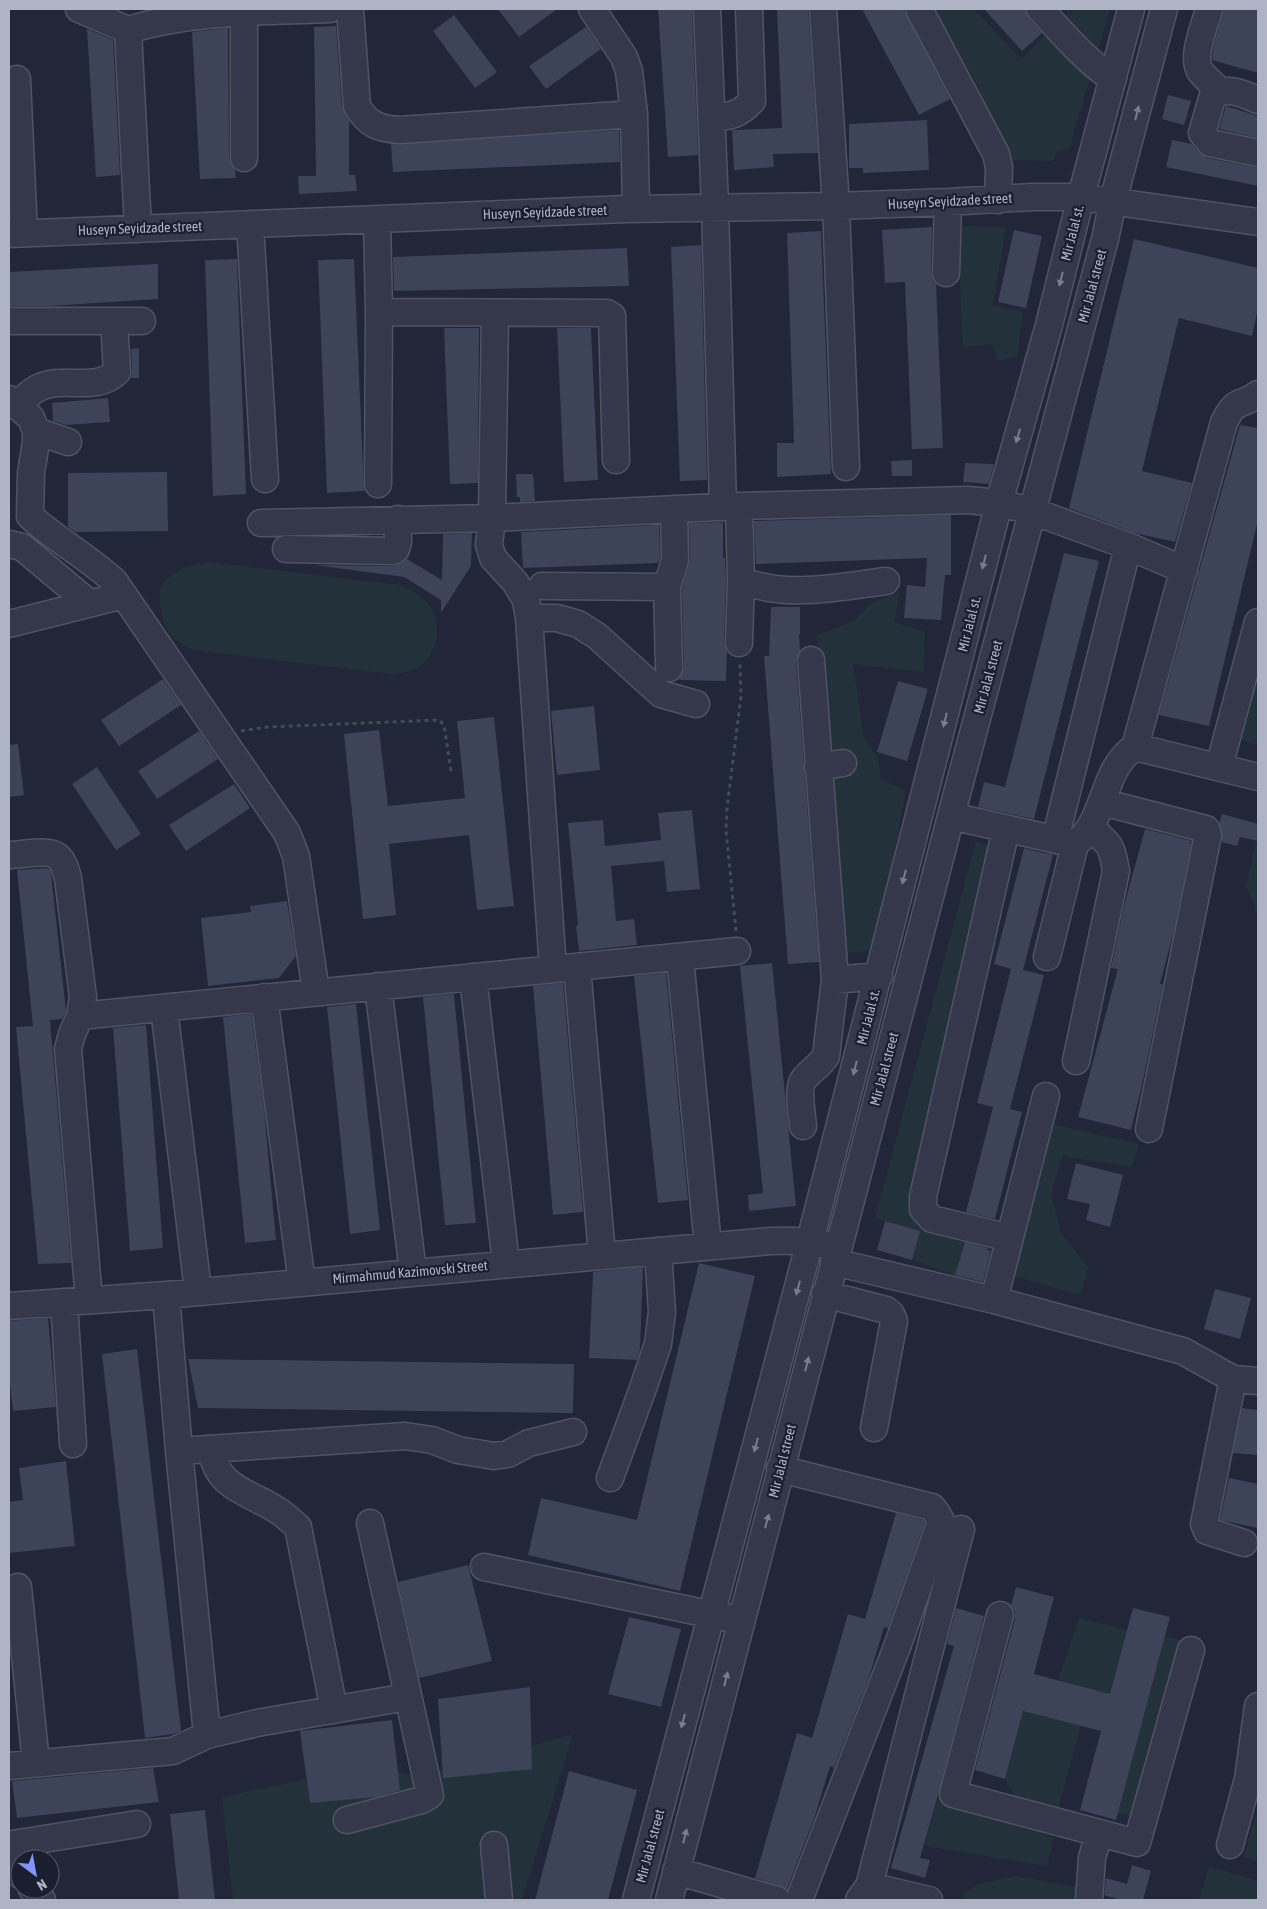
<svg xmlns="http://www.w3.org/2000/svg" width="1267" height="1909" font-family="'Asap Condensed',sans-serif">
<style>
.green{fill:#23323a}
.building{fill:#3d4359}
.lines{fill:none;stroke-linecap:round;stroke-linejoin:round}
.minor-casing{stroke:#4f5364;stroke-width:29}
.path{stroke:#3e4e55;stroke-width:3;stroke-dasharray:4 4;stroke-linecap:butt}
.minor{stroke:#35384a;stroke-width:26}
.oneway{fill:#787c8e}
.labels{text-anchor:middle;dominant-baseline:central;stroke-width:4.5;stroke-linejoin:round;paint-order:stroke}
.street-label{font-size:14px;fill:#afb3c6;stroke:#1a1e2e}
</style>
<rect width="100%" height="100%" fill="#212639"/>
<path class="green" d="M934,9H974L1021,59L1068,13L1064,9H1110L1069,150L1058,151L1053,161L1008,160L977,84Z
M957,226L1006,227L993,305L1023,312L1017,357L998,361L992,344L963,347Z
M209,562L400,585C410,590 419,593 426,602C445,621 439,657 415,669C409,673 399,673 392,674L193,650L173,638L164,624L160,605V589L167,578L185,567Z
M899,592L895,622L925,632L924,672L853,664L864,738L878,758L881,779L906,791L876,950L840,954L817,635L854,621L872,603Z
M1258,663V745L1234,738Z
M976,841L994,848L927,1206L992,1231V1251L964,1244L955,1276L912,1259L919,1231L875,1218Z
M1256,841H1258V913L1246,887Z
M1052,1124L1139,1144L1132,1167L1063,1156L1051,1193L1061,1233L1089,1268L1080,1295L1013,1276Z
M1079,1618L1127,1630L1110,1694L1058,1680Z
M1165,1636L1184,1641L1136,1817L1117,1813Z
M1023,1711L1081,1726L1057,1813L1021,1805L1005,1779Z
M573,1734L522,1900H233L222,1797L369,1766L419,1777Z
M939,1794L1054,1838L1047,1866L924,1846Z
M1258,1804V1861L1244,1857Z
M1209,1866L1258,1881V1900H1199Z
M1016,1876L1080,1888L1078,1900H971L960,1897L978,1884Z"/>
<path class="building" d="M498,9H557L519,37Z
M658,9H692L698,155L668,157Z
M777,9H808L818,153L773,154L774,167L734,170L732,130L782,128Z
M862,9H903L950,99L919,115Z
M984,9H1025L1029,19L1042,33L1022,51Z
M1224,9H1258V73L1212,60L1214,44Z
M454,15L497,72L475,88L433,31Z
M336,26L342,107L349,121V175H355L357,191L299,194L298,176H316L314,27Z
M586,27L601,49L546,89L529,66Z
M228,28L229,158L231,165L235,170L236,178L200,179L192,32Z
M87,29L113,40L120,175L96,177Z
M1168,95L1191,101L1184,125L1162,119Z
M1226,106L1258,116V138L1219,129Z
M927,120L929,170L863,173V168H849V124Z
M619,130L620,162L393,172L391,144Z
M1172,140L1192,144L1198,152L1207,158L1258,168V186L1166,167Z
M932,227L931,273L933,280L936,284L943,448L912,449L905,282L885,283L882,230Z
M1014,230L1042,236L1026,308L998,302Z
M821,231L831,474L777,477V443H794L787,233Z
M1134,239L1258,268V308L1252,336L1179,318L1142,471L1192,483L1175,542L1135,533L1069,508Z
M701,245L707,480L680,481L671,247Z
M627,248L629,286L394,291L393,257Z
M237,259L246,494L213,496L205,260Z
M354,259L364,491L327,493L318,260Z
M158,264V299L49,306H9V272Z
M444,328H479L478,483L450,484Z
M557,328H591L598,480L564,482Z
M139,348V378H131L132,371L131,349Z
M108,398L110,422L66,425L53,421L52,403Z
M1240,425L1258,428V520L1209,726L1159,715Z
M912,460V476H892L891,461Z
M965,463L994,464L989,484L963,482Z
M167,472L168,531L75,532L68,527V473Z
M516,474H533L535,501L520,502V497H517Z
M951,515V575H945L941,620L904,618L907,585L925,587L927,558L756,564L754,521Z
M723,522V558H725L726,580L724,643L727,652L726,681L679,680L684,668L682,589L690,560L689,523Z
M659,525L660,558L658,563L523,568L521,532Z
M472,533L471,566L441,613V600L404,577L315,565L393,566L401,563L407,559L442,580L443,534Z
M1064,553L1099,561L1034,819L978,807L984,782L1005,787Z
M771,607H800V634H799L800,650L796,661L819,962L788,964L764,656H769Z
M163,679L181,705L119,746L101,720Z
M898,681L928,689L907,761L877,752Z
M594,706L600,770L557,775L551,711Z
M494,717L514,906L477,910L469,835L389,844L396,915L363,919L344,734L379,730L388,806L465,798L457,721Z
M199,731L218,759L157,799L138,771Z
M18,744L24,795L9,797V745Z
M97,767L141,834L116,850L72,784Z
M234,784L250,808L186,851L169,825Z
M692,810L700,889L667,892L664,861L611,866L616,921L634,919L637,945L579,951L576,926L578,925L568,823L603,820L605,846L661,840L658,813Z
M1222,814L1258,824V841L1240,837L1237,846L1222,842V831L1219,823Z
M1145,829L1192,841L1174,930L1160,984H1163L1142,1085L1131,1130L1078,1117L1118,969L1111,968L1123,910Z
M1024,848L1053,855L1023,970L1044,975L1010,1109L1022,1112L995,1219L966,1212L993,1107L977,1103L1011,969L994,964Z
M46,868L49,869L51,873L66,1011L62,1019L50,1020L71,1263L38,1264L16,1027L33,1026L17,870Z
M287,901L296,956L279,978L208,986L201,918L251,912L250,906Z
M772,963L796,1206L749,1211L748,1195L763,1193L740,966Z
M666,973L688,1200L658,1203L634,976Z
M563,983L583,1212L553,1215L533,986Z
M454,994L476,1223L445,1225L423,997Z
M356,1004L380,1230L350,1234L327,1007Z
M251,1014L264,1109L276,1240L245,1243L223,1017Z
M146,1025L163,1248L130,1251L113,1028Z
M1076,1163L1123,1175L1110,1227L1086,1220L1090,1204L1067,1199Z
M885,1221L920,1231L912,1260L877,1250Z
M965,1242L987,1248V1250L991,1251L983,1282L955,1275Z
M699,1263L755,1276L680,1591L528,1555L541,1498L637,1520Z
M643,1267L640,1350L637,1360L589,1358L593,1272Z
M1215,1289L1251,1298L1240,1339L1204,1329Z
M48,1318L56,1407L13,1411L9,1375V1321Z
M137,1349L181,1731L173,1734L145,1738L102,1354Z
M188,1359L574,1364L573,1413L198,1408Z
M1242,1408L1258,1410V1455L1233,1453Z
M66,1461L75,1546L9,1553V1502L23,1500L19,1468Z
M1229,1478L1258,1484V1528L1220,1520Z
M896,1513L923,1520L925,1522L888,1628L884,1627L869,1678L834,1768L830,1766L815,1816L787,1889L781,1886L755,1878L797,1733L812,1738L848,1614L865,1619Z
M468,1565L492,1661L419,1678L398,1582Z
M1016,1587L1054,1597L1034,1674L1110,1694L1133,1608L1170,1617L1116,1820L1080,1810L1101,1731L1023,1711L1005,1779L975,1770L1015,1619V1612L1011,1606Z
M956,1608L984,1616L938,1795L920,1858L930,1860L925,1878L891,1868L954,1646L947,1644Z
M629,1617L681,1629L661,1707L608,1694Z
M530,1687L532,1769L443,1778L438,1699Z
M392,1720L400,1790L377,1797L310,1803L300,1731Z
M153,1768L159,1802L17,1818L12,1781Z
M569,1771L637,1790L608,1900H535Z
M205,1810L215,1900H179L170,1814Z
M1132,1865L1151,1871L1143,1900H1121L1104,1895L1106,1878L1127,1884Z"/>
<g class="lines">
<g class="minor-casing">
<path id="minor" d="M79,9L128,30C193,10 263,12 330,9
M350,9L357,106C367,124 379,129 400,130L634,114L636,209
M592,9L624,57L629,71L634,114
M707,9L715,206L723,507
M823,9L836,206L846,467
M919,9L996,154L999,167L998,200
M1040,9C1063,34 1085,60 1113,79
M1209,9C1205,25 1191,56 1200,71C1205,78 1214,85 1220,91
M128,30L138,229
M17,79L24,233
M1258,100C1243,94 1228,86 1213,95L1202,133L1210,143L1258,153
M711,117C730,117 739,115 752,101L749,9
M244,158V13
M377,220L379,312L607,313L612,316L616,460
M250,224L265,479
M9,234L626,209L836,206L948,202L1032,197H1081L1258,222
M946,273L948,202
M495,313L492,518L489,545L493,558L515,582L526,600L529,618L553,969
M9,321H142
M9,399L31,418L36,431V442L31,473L30,516C56,540 88,557 114,581L287,833L296,856L316,992
M16,405C23,400 30,392 38,388C64,375 95,393 117,372L114,321
M36,431L68,442
M378,484L379,312
M739,506L741,580C786,599 839,587 886,581
M261,523L492,518L739,506L968,500L999,503L1032,511L1128,546L1184,570
M9,544L22,547L89,603
M286,549L393,551L396,549L398,542V519
M542,586L667,587
M529,618H557L578,624L597,636L661,694L696,704
M9,624L124,595
M739,643L741,580
M669,668L667,587L675,560L674,509
M1135,747L1258,777
M818,767L843,763
M1219,767L1258,622
M1102,802L1206,829L1208,835L1149,1129
M951,816L1075,844C1107,820 1101,769 1135,747L1224,422C1237,396 1240,408 1258,394
M1006,829L923,1197V1209L932,1219L1010,1238
M1055,840L1128,546
M9,855C21,855 48,849 57,856C64,861 66,871 68,878L83,997L80,1016L737,951
M1047,957L1075,844
M680,958L708,1246
M577,967L602,1255
M473,977L506,1263
M835,980L879,976
M378,986L413,1272
M264,997L302,1283
M164,1008L198,1291
M80,1016L72,1034L68,1049L89,1300
M1076,1061L1116,871C1112,846 1110,844 1091,828
M803,1126C802,1114 797,1088 804,1079C811,1070 820,1066 826,1056L835,980L811,660
M834,1262L994,1300L1183,1351L1233,1379L1258,1381
M825,1294L886,1310L891,1314L894,1321L874,1428
M166,1295L179,1451L207,1735
M994,1300L1046,1096
M64,1302L73,1444
M9,1306L166,1295L771,1241C790,1240 808,1241 827,1245
M1233,1379L1204,1524L1207,1531L1244,1543
M212,1449C215,1489 253,1493 280,1512C286,1516 292,1522 298,1527L334,1710
M179,1451L405,1436L432,1440L458,1450L494,1456L508,1454L529,1443L573,1432
M780,1469L932,1507L938,1515L941,1521L897,1647L799,1900
M610,1478L642,1391L658,1344L662,1312L658,1251
M484,1567L728,1618
M18,1587L36,1763
M1000,1615L953,1794L1137,1843L1191,1650
M9,1766L173,1751L207,1735L257,1723L407,1697
M347,1820L422,1800L430,1795L370,1523
M494,1845L499,1900
M1230,1845L1248,1779L1258,1706
M9,1846L13,1844L137,1824
M9,1862L20,1875
M676,1871L777,1900
M869,1886L929,1900
M32,1889L42,1900
M636,1900L810,1241L999,503L1049,325L1081,197L1131,9
M669,1900L951,816L1105,239L1113,201L1164,9
M859,1900L869,1886L961,1529
M1089,1900L1092,1858L1099,1833"/>
</g>
<path class="path" d="M241,731L267,727L439,720L444,725L451,771
M736,931L726,830L727,808L741,696L740,664"/>
<use href="#minor" class="minor"/>
</g>
<defs><path id="oneway-solid" d="M-6-.8H1V-3.2L6.5 0L1 3.2V.8H-6Z" transform="scale(1.25)"/></defs>
<g class="oneway">
<use href="#oneway-solid" transform="translate(1137 113) rotate(-76)"/>
<use href="#oneway-solid" transform="translate(1061 279) rotate(104)"/>
<use href="#oneway-solid" transform="translate(1018 436) rotate(106)"/>
<use href="#oneway-solid" transform="translate(984 562) rotate(104)"/>
<use href="#oneway-solid" transform="translate(945 720) rotate(104)"/>
<use href="#oneway-solid" transform="translate(904 877) rotate(105)"/>
<use href="#oneway-solid" transform="translate(855 1068) rotate(104)"/>
<use href="#oneway-solid" transform="translate(798 1288) rotate(105)"/>
<use href="#oneway-solid" transform="translate(807 1364) rotate(-76)"/>
<use href="#oneway-solid" transform="translate(756 1445) rotate(105)"/>
<use href="#oneway-solid" transform="translate(767 1521) rotate(-75)"/>
<use href="#oneway-solid" transform="translate(726 1679) rotate(-76)"/>
<use href="#oneway-solid" transform="translate(683 1721) rotate(105)"/>
<use href="#oneway-solid" transform="translate(685 1836) rotate(-76)"/>
</g>
<g class="labels">
<g class="street-label">
<text transform="translate(950 201) rotate(-3)">Huseyn Seyidzade street</text>
<text transform="translate(545 212) rotate(-2)">Huseyn Seyidzade street</text>
<text transform="translate(140 228) rotate(-2)">Huseyn Seyidzade street</text>
<text transform="translate(1072 233) rotate(-76)">Mir Jalal st.</text>
<text transform="translate(1092 286) rotate(-75)">Mir Jalal street</text>
<text transform="translate(969 624) rotate(-76)">Mir Jalal st.</text>
<text transform="translate(988 677) rotate(-75)">Mir Jalal street</text>
<text transform="translate(868 1017) rotate(-76)">Mir Jalal st.</text>
<text transform="translate(884 1069) rotate(-75)">Mir Jalal street</text>
<text transform="translate(410 1272) rotate(-5)">Mirmahmud Kazimovski Street</text>
<text transform="translate(782 1461) rotate(-76)">Mir Jalal street</text>
<text transform="translate(650 1846) rotate(-75)">Mir Jalal street</text>
</g>
</g>
<rect width="1267" height="1909" fill="none" stroke="#afb3c6" stroke-width="20"/>
<g transform="translate(35 1874) rotate(148)"><circle r="24" fill="#1a1e2e" stroke="#565a6b"/>
<path d="M0-4L9 19L0 12L-9 19Z" fill="#8294f9"/>
<text y="-8" font-size="14" font-weight="bold" text-anchor="middle" fill="#afb3c6">N</text>
</g>
</svg>
